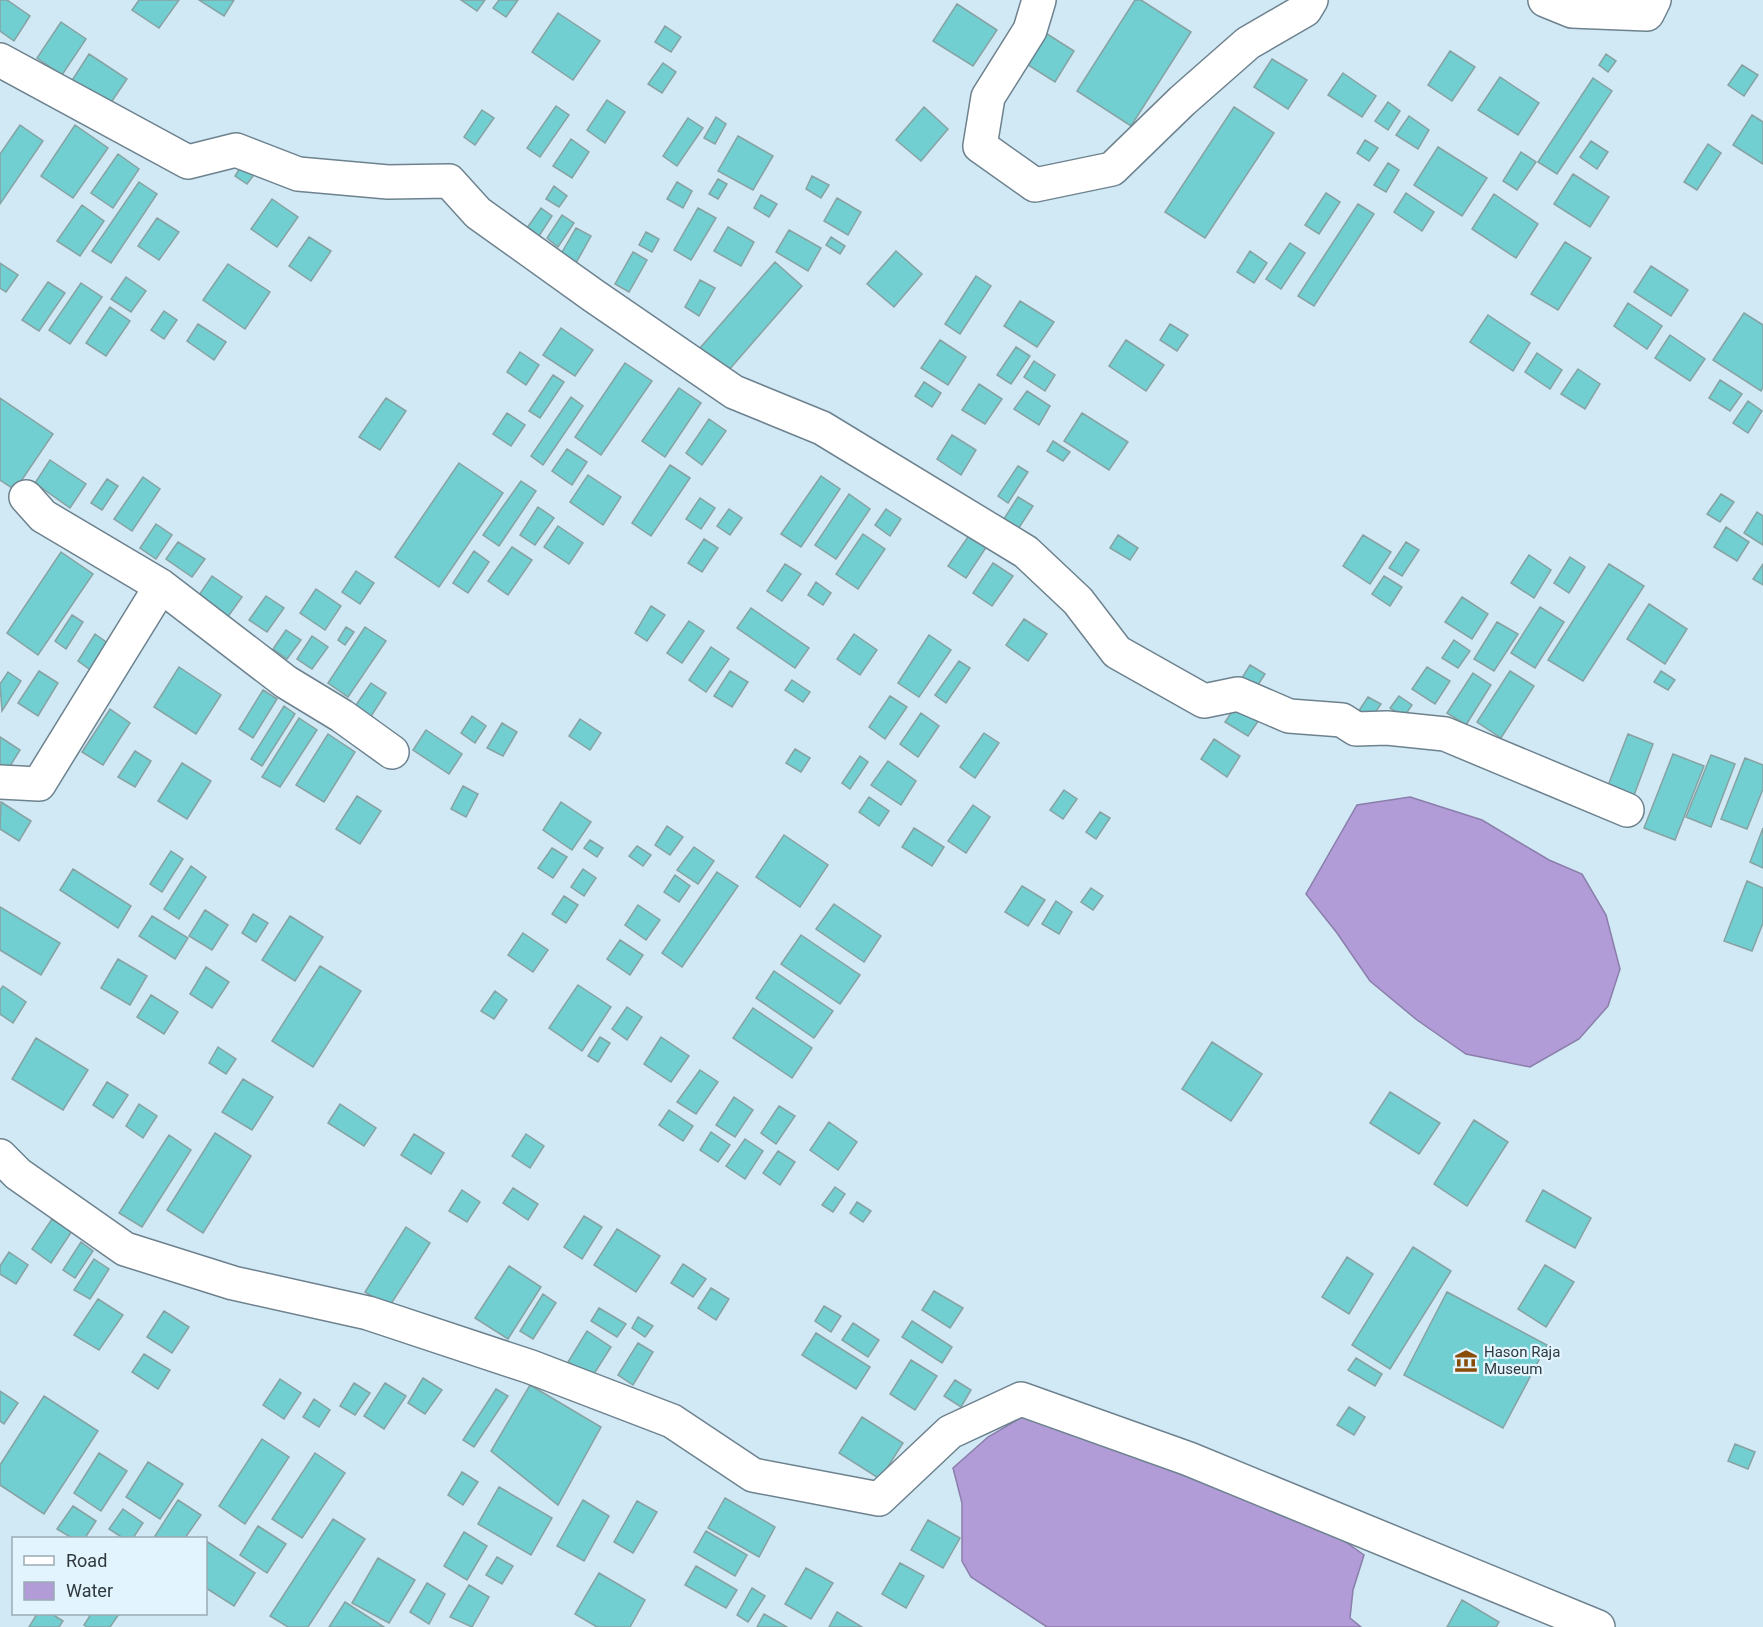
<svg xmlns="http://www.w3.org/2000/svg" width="1763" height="1627" font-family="Roboto,sans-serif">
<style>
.water{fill:#b19cd8;stroke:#8a7eaa;stroke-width:1.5}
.building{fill:#72cfd1;stroke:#86a2a2;stroke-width:1.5}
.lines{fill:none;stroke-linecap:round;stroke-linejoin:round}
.minor-casing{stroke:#6d828e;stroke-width:36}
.minor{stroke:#fff;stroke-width:33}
.labels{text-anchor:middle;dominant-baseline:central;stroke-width:4.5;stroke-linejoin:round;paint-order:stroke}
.poi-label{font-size:15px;fill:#30393e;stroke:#e2f5ff;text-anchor:start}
</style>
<rect width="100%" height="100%" fill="#d1e8f5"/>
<path class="water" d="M1410,797L1482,820L1549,860L1582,874L1606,915L1620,969L1608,1006L1579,1039L1530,1067L1466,1054L1417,1020L1370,981L1337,933L1306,894L1357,805Z
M1032,1411L1336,1535L1364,1555L1353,1590L1350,1618L1361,1627H1047L971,1577L962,1561V1503L953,1468L988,1437Z"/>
<path class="building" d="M0,0H7L30,16L14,41L0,31Z
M139,0H179L159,28L132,10Z
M199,0H234L224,16Z
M461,0H485L477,11Z
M499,0H518L506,17L493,8Z
M1135,0H1141L1191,32L1131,126L1077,91Z
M957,4L997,30L973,66L933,41Z
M558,13L600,41L573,80L532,52Z
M61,22L86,39L62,75L37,58Z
M665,26L681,37L671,52L655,42Z
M1044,32L1074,51L1055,82L1025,63Z
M1450,51L1475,67L1452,101L1428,85Z
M89,54L127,79L108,107L71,82Z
M1606,54L1616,61L1608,72L1599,65Z
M1272,59L1307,80L1288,109L1254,87Z
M663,63L676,72L662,93L648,84Z
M1742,65L1758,75L1744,96L1728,85Z
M1343,73L1376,96L1362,117L1328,95Z
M1500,77L1539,103L1518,135L1478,110Z
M1593,78L1612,91L1557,174L1538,162Z
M607,100L625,112L605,143L587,130Z
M1388,102L1400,111L1388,130L1375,121Z
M556,106L569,115L540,157L527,148Z
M924,107L948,129L921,161L896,140Z
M1234,107L1274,133L1205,238L1165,212Z
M482,110L494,118L475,145L464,137Z
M1752,115L1763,122V164L1733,145Z
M1409,116L1429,130L1418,149L1396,135Z
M716,117L726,124L715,144L704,138Z
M688,118L703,128L677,166L663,156Z
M20,125L43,141L0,204V154Z
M75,125L108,148L73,198L41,176Z
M738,136L773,156L753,190L718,171Z
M571,139L589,152L572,178L553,166Z
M1365,140L1378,148L1369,161L1357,153Z
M1591,141L1608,152L1597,169L1580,157Z
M1708,144L1721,153L1697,190L1684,182Z
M1438,147L1487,178L1462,216L1414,185Z
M1521,152L1536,162L1517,190L1503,181Z
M118,154L139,169L113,208L91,193Z
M243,163L256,172L247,184L235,176Z
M1388,163L1399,170L1386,192L1374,185Z
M1573,174L1609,197L1590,227L1554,204Z
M812,176L829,185L821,198L806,189Z
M718,179L727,184L718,199L709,194Z
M139,182L157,194L111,263L92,251Z
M677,182L692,191L683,208L667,199Z
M554,186L567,196L559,207L546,199Z
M1326,193L1340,202L1319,234L1305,225Z
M1406,193L1434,212L1422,231L1394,212Z
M1494,194L1538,224L1516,258L1472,229Z
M761,195L777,204L769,217L754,208Z
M837,198L861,212L848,235L824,221Z
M272,199L298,217L277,247L251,229Z
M1358,204L1374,214L1314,306L1298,296Z
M82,205L104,221L80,256L57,241Z
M541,208L552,216L539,236L527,228Z
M698,208L716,218L691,260L674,250Z
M562,215L574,223L558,247L547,238Z
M157,218L179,232L159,260L138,246Z
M728,227L754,242L741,266L714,251Z
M576,228L591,236L576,263L561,254Z
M789,230L821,248L808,271L776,252Z
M646,232L659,239L652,252L639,245Z
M309,237L331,251L311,281L289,266Z
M831,237L845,246L840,254L826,245Z
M1565,242L1591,258L1558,310L1531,294Z
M1290,243L1305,253L1281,289L1266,279Z
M896,251L922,274L894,307L867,284Z
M1250,251L1267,263L1254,283L1237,272Z
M633,252L647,260L629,292L615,284Z
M775,262L802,286L728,371L700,348Z
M0,263L18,275L6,292L0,288Z
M228,264L270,292L245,329L203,300Z
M1651,266L1688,290L1671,316L1634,292Z
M976,276L991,286L960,334L945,324Z
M126,277L146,291L131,312L111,299Z
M700,280L715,288L699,316L685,307Z
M48,282L65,293L39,331L22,320Z
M81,283L102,297L70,344L49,330Z
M1020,301L1054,322L1037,347L1004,326Z
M1628,303L1662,326L1647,349L1614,326Z
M110,307L130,321L106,356L86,343Z
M164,311L177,320L164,339L151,330Z
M1744,313L1763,325V387L1761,391L1713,360Z
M1488,315L1530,343L1513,371L1470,342Z
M198,324L226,342L214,360L187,341Z
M1170,324L1188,335L1177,351L1160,340Z
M561,328L593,350L575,376L543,355Z
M1670,335L1705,359L1690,381L1655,358Z
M940,340L966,357L948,385L921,368Z
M1126,340L1164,365L1146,391L1109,366Z
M1016,347L1030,356L1011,384L997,375Z
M520,352L539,365L526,385L507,372Z
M1537,353L1562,370L1550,389L1525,372Z
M1034,361L1055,375L1045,391L1024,377Z
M625,363L652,381L601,455L575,437Z
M1578,369L1600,384L1585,409L1561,394Z
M553,375L564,382L540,418L529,411Z
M1720,380L1742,394L1730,411L1709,398Z
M924,382L941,393L932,407L915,396Z
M979,384L1002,399L985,424L962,410Z
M679,388L701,403L665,457L642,441Z
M1027,391L1050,406L1039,425L1014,409Z
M571,397L583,406L543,465L531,456Z
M0,398L53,434L15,490L0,480Z
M386,398L406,411L380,450L359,437Z
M1748,401L1762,411L1748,433L1733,423Z
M507,413L525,425L511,446L493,434Z
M1082,413L1128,442L1109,470L1064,441Z
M709,419L726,431L702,465L686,453Z
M952,435L976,450L961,475L937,459Z
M1053,441L1070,452L1063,461L1047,451Z
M567,449L587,462L572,485L552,471Z
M50,460L86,484L70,508L35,483Z
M459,463L503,493L439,587L395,557Z
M670,465L690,478L651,536L632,523Z
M1018,466L1028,472L1008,503L998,496Z
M588,475L621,497L603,525L570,502Z
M821,476L840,489L801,547L781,534Z
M143,477L160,489L132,531L114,519Z
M107,479L118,486L102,510L91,503Z
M521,481L536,491L499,546L483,535Z
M849,494L870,509L836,559L815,545Z
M1721,494L1734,502L1720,522L1707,514Z
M1018,497L1033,506L1015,534L1000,525Z
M700,498L715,508L701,529L686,519Z
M538,507L554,518L535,545L520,535Z
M729,509L742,518L730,535L717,526Z
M886,509L901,519L890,536L875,525Z
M1757,512L1763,516V545L1744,533Z
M156,524L172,535L156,559L140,548Z
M558,526L583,543L569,564L544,547Z
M1726,527L1749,542L1737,561L1714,547Z
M863,534L885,549L858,589L836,574Z
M970,534L987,546L966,578L948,566Z
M1118,535L1138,548L1130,560L1110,548Z
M1363,535L1391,552L1370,584L1343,566Z
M704,539L718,548L702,572L688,563Z
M178,542L205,559L192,577L166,559Z
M1406,542L1419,550L1402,576L1389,568Z
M512,547L532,560L508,595L488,581Z
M474,551L489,562L468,593L453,583Z
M61,552L93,574L38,655L7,633Z
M1529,555L1551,570L1534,598L1511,583Z
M1570,557L1585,567L1569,593L1554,583Z
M993,563L1013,576L992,606L973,593Z
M785,564L801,574L782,601L767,591Z
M1609,564L1644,586L1583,681L1548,660Z
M1763,564V585L1753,579Z
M356,571L374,583L360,604L342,592Z
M212,576L242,597L227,618L197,598Z
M1384,576L1402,587L1390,606L1372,594Z
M816,582L831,593L823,605L808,595Z
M316,589L341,606L325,630L300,613Z
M266,596L284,608L267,632L249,620Z
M1462,597L1488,614L1472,639L1445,622Z
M1649,604L1687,629L1665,664L1627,639Z
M651,606L665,615L647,641L635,633Z
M1540,607L1564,622L1535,668L1511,653Z
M751,608L809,648L795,668L737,628Z
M72,615L83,622L66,649L55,641Z
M1024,619L1047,634L1028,661L1006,645Z
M689,621L704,631L682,663L667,653Z
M1497,622L1518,634L1494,671L1474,659Z
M346,627L354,632L345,645L338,640Z
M365,627L386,641L348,697L328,683Z
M286,630L301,640L287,659L273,649Z
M95,634L109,644L92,671L78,661Z
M854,634L877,650L860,675L837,659Z
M929,635L951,650L919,697L898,683Z
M312,636L328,647L312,669L297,659Z
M1454,640L1470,651L1458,668L1442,658Z
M711,647L729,659L706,692L689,680Z
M959,661L970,668L946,703L935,695Z
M1250,665L1265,674L1254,691L1240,681Z
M179,667L221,695L196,734L154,707Z
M1427,667L1450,681L1435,704L1412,689Z
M39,671L58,683L38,716L18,703Z
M730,671L748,682L732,707L714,696Z
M1510,671L1534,686L1501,738L1477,722Z
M1661,671L1675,680L1668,690L1654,682Z
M8,672L21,681L2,711L0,684Z
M1473,673L1491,685L1466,725L1447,713Z
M792,680L810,692L803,702L785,690Z
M371,683L386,693L368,721L352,711Z
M263,690L277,699L253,738L239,729Z
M890,696L907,707L885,739L869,727Z
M1399,696L1412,705L1404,717L1390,708Z
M1368,697L1381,704L1370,720L1358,712Z
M1238,703L1261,717L1248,736L1225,722Z
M284,706L295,714L262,766L251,759Z
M110,709L130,723L103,765L82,752Z
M921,713L939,726L918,757L900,744Z
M472,716L486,726L475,743L461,733Z
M299,718L317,730L280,787L262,777Z
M580,719L601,733L590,750L569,736Z
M502,723L517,732L503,756L487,748Z
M426,730L462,754L449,774L413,750Z
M984,733L999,743L975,778L960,767Z
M328,734L355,752L324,802L296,785Z
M1628,734L1653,744L1633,798L1607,788Z
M0,737L20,750L2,779L0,778Z
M1214,739L1240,756L1227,777L1201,759Z
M795,749L810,758L801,772L786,763Z
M135,751L151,761L135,787L118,777Z
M1673,754L1704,766L1675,840L1644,828Z
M1711,755L1735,764L1711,827L1686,817Z
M860,756L868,762L850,789L842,783Z
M1745,758L1763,765V789L1747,829L1721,819Z
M888,761L916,781L901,805L871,785Z
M182,763L211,781L187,819L158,801Z
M463,786L478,794L466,817L451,809Z
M1064,790L1077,799L1063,819L1050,810Z
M357,796L381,811L360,844L336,829Z
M869,797L889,811L879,826L859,812Z
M1,802L31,821L19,841L0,829Z
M561,802L591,822L572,850L543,830Z
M973,805L990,817L966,853L948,841Z
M1100,812L1110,818L1096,839L1086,832Z
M667,826L683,837L670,855L655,845Z
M914,828L944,847L932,866L902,847Z
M1763,828V868L1750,862Z
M784,835L828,865L800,907L756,877Z
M590,840L603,848L597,857L584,848Z
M637,846L651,855L643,866L629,856Z
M694,847L714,861L698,884L677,870Z
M552,848L567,857L553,878L538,868Z
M171,851L183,859L162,892L150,884Z
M191,866L206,877L179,919L164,909Z
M73,869L131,906L118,928L60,890Z
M583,869L596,878L584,896L571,887Z
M717,872L738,886L682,967L662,953Z
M675,875L690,886L679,902L664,892Z
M1747,881L1763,888V923L1752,951L1724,941Z
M1022,886L1045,900L1028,926L1005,912Z
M1091,888L1103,896L1093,910L1081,902Z
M564,896L578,905L566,923L552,914Z
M1056,901L1072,912L1059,934L1042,924Z
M834,904L881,936L864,962L816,929Z
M638,905L660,920L646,940L625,925Z
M0,907L60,943L41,975L0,950Z
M205,910L228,925L212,950L189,936Z
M253,914L268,923L256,942L242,933Z
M152,916L188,938L175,959L139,936Z
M290,916L323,937L295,981L262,960Z
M523,933L548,950L533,972L508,955Z
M801,935L860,975L840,1004L781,964Z
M620,940L643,955L630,975L607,959Z
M118,959L147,976L130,1005L101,988Z
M320,966L361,991L313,1067L272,1041Z
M206,967L229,982L212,1008L190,994Z
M774,971L833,1011L814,1038L756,998Z
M578,985L611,1007L582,1051L549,1028Z
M3,986L26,1002L13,1023L0,1014V990Z
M495,991L507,1000L494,1019L481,1011Z
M151,995L178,1012L164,1034L137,1017Z
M627,1007L642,1017L627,1040L612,1029Z
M753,1008L812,1048L792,1078L733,1038Z
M600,1037L610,1043L598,1062L588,1056Z
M661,1037L689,1056L671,1082L644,1064Z
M36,1038L88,1070L63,1110L12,1079Z
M1212,1042L1262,1074L1231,1121L1182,1089Z
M218,1047L236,1059L226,1074L209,1063Z
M700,1070L718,1082L696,1114L677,1102Z
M243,1079L273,1097L252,1130L222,1112Z
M107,1082L128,1095L113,1118L93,1105Z
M1390,1092L1440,1123L1419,1154L1370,1123Z
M734,1097L753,1110L735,1137L716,1125Z
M139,1104L157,1116L143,1138L126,1126Z
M340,1104L376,1128L364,1146L328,1123Z
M779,1106L795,1116L776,1144L761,1133Z
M669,1110L693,1126L683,1141L659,1125Z
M1474,1120L1508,1142L1467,1206L1434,1184Z
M829,1122L857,1142L838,1170L810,1150Z
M711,1132L730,1145L718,1162L700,1150Z
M215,1133L251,1156L203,1233L167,1210Z
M414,1134L444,1153L431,1174L401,1155Z
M526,1134L544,1146L530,1168L512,1156Z
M169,1135L191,1150L142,1227L119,1213Z
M745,1139L763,1151L745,1179L726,1166Z
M778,1151L795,1162L780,1185L763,1173Z
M835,1187L845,1194L833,1212L822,1205Z
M513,1188L538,1204L528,1220L503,1203Z
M462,1190L480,1202L467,1222L449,1211Z
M1543,1190L1591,1218L1575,1248L1526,1221Z
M857,1202L871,1211L863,1222L850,1213Z
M584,1216L602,1227L582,1259L564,1247Z
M52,1219L72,1231L51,1263L32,1249Z
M406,1227L430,1243L389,1307L365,1292Z
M617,1229L660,1256L636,1292L594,1265Z
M81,1242L93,1251L75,1278L63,1270Z
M1413,1247L1451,1271L1390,1369L1352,1345Z
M9,1252L28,1265L16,1284L0,1274V1266Z
M1347,1257L1373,1274L1349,1314L1322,1297Z
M94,1259L109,1269L90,1299L74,1290Z
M683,1264L706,1279L693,1297L671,1283Z
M1545,1265L1574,1282L1546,1327L1518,1309Z
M509,1266L541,1287L508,1339L475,1318Z
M711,1288L729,1299L716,1320L698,1308Z
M934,1291L963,1308L950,1328L922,1310Z
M1447,1292L1547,1345L1503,1428L1404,1375Z
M543,1294L556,1303L533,1339L520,1331Z
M98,1299L123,1315L99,1350L74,1335Z
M824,1306L841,1316L831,1332L815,1321Z
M599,1308L626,1324L617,1337L591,1321Z
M164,1311L189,1327L172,1353L147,1337Z
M638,1317L653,1326L645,1337L632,1328Z
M912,1321L952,1347L942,1363L902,1337Z
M853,1323L879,1340L868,1357L842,1340Z
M587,1331L611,1347L592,1377L568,1362Z
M816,1333L870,1367L856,1389L802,1355Z
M638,1343L653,1352L633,1385L618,1375Z
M144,1354L170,1370L158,1389L132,1372Z
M1356,1358L1382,1374L1375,1386L1348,1370Z
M911,1360L937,1376L915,1410L890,1394Z
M423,1378L442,1390L425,1414L408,1403Z
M280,1379L301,1393L284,1419L263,1405Z
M955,1380L971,1390L961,1407L944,1396Z
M354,1383L370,1393L355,1415L340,1406Z
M385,1383L406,1396L384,1429L364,1416Z
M530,1385L601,1427L558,1505L491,1451Z
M496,1389L508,1396L474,1447L463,1440Z
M0,1391L18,1403L4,1424L0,1421Z
M44,1396L98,1431L44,1514L0,1485V1465Z
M314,1399L330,1410L319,1427L303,1417Z
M1349,1407L1365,1417L1354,1435L1337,1425Z
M862,1417L903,1443L880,1479L839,1453Z
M262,1439L289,1457L245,1524L219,1506Z
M1735,1444L1755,1452L1748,1469L1728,1461Z
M99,1453L127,1471L101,1511L74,1493Z
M315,1453L345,1473L302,1538L272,1519Z
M148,1462L183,1484L160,1519L126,1497Z
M462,1472L478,1482L463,1505L448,1495Z
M499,1487L552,1518L531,1555L478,1524Z
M725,1498L775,1527L759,1557L708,1528Z
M178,1500L201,1515L185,1538H159L155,1536Z
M583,1500L609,1516L584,1561L557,1546Z
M637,1501L657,1512L633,1553L614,1542Z
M73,1506L96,1521L85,1538H72L57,1529Z
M123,1509L143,1523L133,1538H123L109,1529Z
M333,1519L365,1539L308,1627H288L270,1616Z
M928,1520L960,1538L943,1568L911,1550Z
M258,1526L286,1544L267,1573L240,1555Z
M706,1531L747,1555L735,1576L694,1552Z
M464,1532L487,1546L467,1580L444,1566Z
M206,1541L255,1573L234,1606L206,1588Z
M497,1557L513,1566L502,1584L486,1575Z
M378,1558L415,1580L389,1623L352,1603Z
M900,1563L924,1576L906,1608L882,1594Z
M696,1566L737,1590L726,1608L685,1585Z
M806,1568L833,1583L811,1619L785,1604Z
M599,1573L645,1600L630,1627H597L575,1614Z
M427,1583L445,1594L429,1624L410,1612Z
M469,1585L489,1597L472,1627L450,1617Z
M752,1588L765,1596L748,1622L737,1615Z
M1462,1600L1499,1622L1496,1627H1447Z
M345,1602L384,1627H329Z
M837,1612L862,1627H829Z
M37,1614H52L63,1621L59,1627H29Z
M91,1614H119L110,1627H87L84,1625Z
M764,1614L787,1627H757Z"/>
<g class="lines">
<g class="minor-casing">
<path id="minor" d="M1039,0L1030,30L988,97L980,146L1035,185L1112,169L1182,101L1248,43L1305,10L1311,0
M1545,0L1572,11L1647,14L1654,0
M0,60L188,162L236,150L298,174L388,182L449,181L478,213L594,296L734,392L822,428L1026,552L1078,601L1117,652L1204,701L1238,694L1289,716L1342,720L1356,729L1387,728L1445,734L1627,810
M26,497L43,516L161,586L286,682L342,716L392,752
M0,782L39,784L161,586
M0,1156L18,1174L125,1249L233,1283L368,1313L531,1367L672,1421L753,1475L879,1499L950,1432L1021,1399L1189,1459L1598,1627"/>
</g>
<use href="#minor" class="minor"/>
</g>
<defs>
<g id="museum-bare" transform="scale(1.8)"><path d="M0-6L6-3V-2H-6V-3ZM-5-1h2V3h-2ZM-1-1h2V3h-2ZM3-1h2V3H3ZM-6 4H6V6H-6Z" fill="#894d0a" stroke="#e2f5ff" stroke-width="2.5" paint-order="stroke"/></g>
</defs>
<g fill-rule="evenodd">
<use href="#museum-bare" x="1466" y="1361"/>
</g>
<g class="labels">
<g class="poi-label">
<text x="1484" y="1352">Hason Raja<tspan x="1484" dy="17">Museum</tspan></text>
</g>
</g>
<rect x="12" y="1537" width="195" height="78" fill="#e2f5ff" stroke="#9baab2" stroke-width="1.5"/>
<rect x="24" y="1556" width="30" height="9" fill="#ffffff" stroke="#9baab2" stroke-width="1.5"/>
<text x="66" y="1567" font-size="18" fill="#30393e">Road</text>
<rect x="24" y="1582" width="30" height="18" fill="#b19cd8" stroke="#9baab2" stroke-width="1.5"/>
<text x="66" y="1597" font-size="18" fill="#30393e">Water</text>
</svg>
